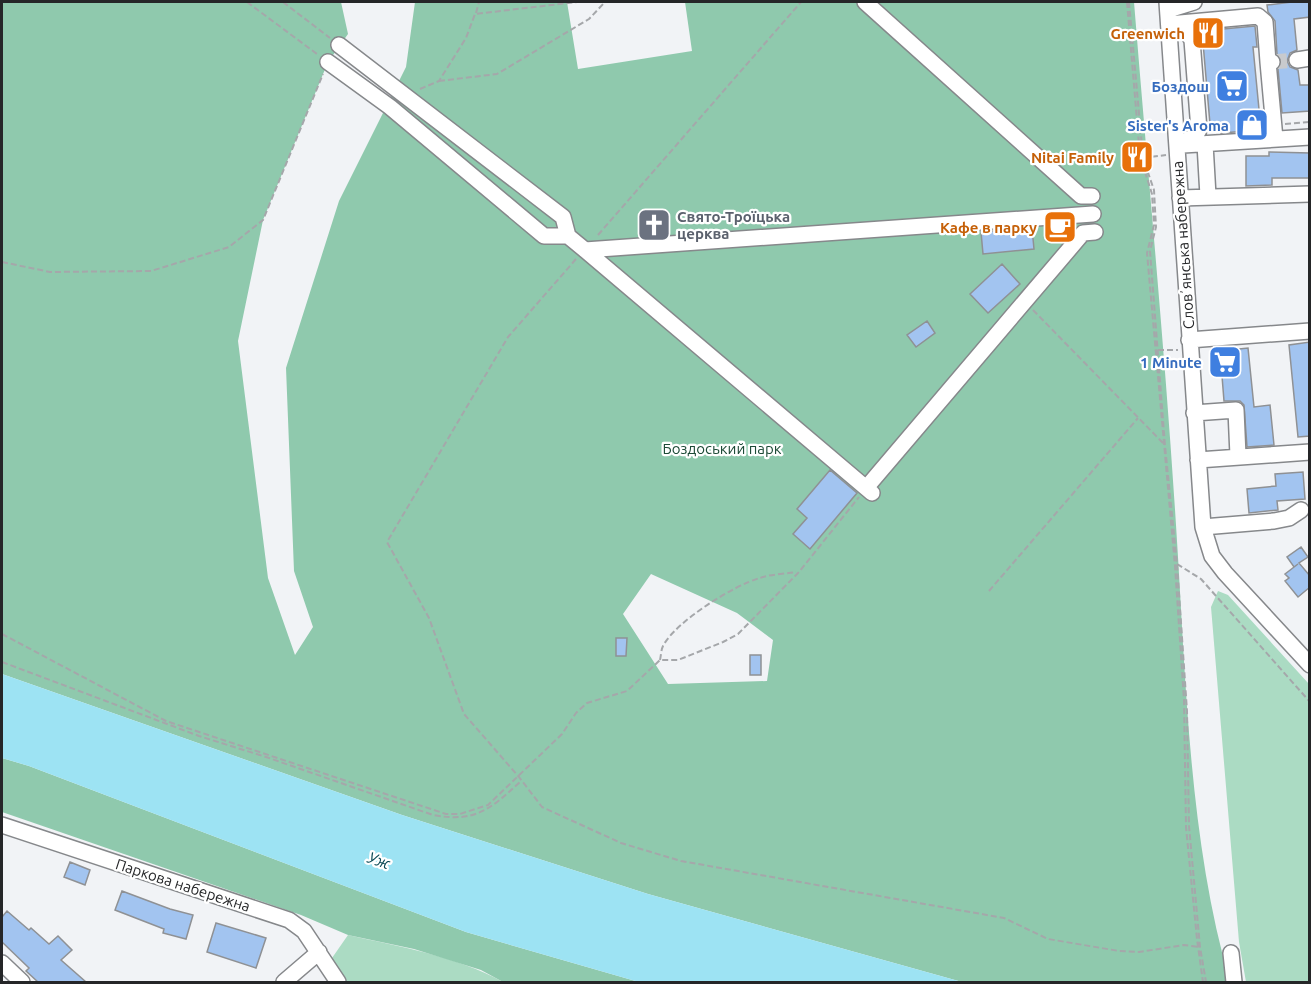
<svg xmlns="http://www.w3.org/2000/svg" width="1311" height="984" font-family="Ubuntu,sans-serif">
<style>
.green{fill:#abdbc3}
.forest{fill:#8fc9ad;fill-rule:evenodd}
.water{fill:#9de3f3}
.building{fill:#a2c4f0;stroke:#8f9194;stroke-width:1.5}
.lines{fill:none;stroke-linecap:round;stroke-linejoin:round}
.minor-tunnel{stroke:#c8cacd;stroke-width:15;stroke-dasharray:15 8;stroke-linecap:butt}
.minor-casing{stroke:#86888b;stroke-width:18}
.path{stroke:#a5a7aa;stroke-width:2;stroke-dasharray:6 3;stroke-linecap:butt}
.minor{stroke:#fff;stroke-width:15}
.labels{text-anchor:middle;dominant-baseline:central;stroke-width:4.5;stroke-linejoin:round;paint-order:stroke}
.food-label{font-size:15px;font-weight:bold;fill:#c56008;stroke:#fff;text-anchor:end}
.shop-label{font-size:15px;font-weight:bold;fill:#366cbe;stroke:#fff;text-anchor:end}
.worship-label{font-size:15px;font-weight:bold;fill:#5b616d;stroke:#fff;text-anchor:start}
.street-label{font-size:15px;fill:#252628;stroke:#fff}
.park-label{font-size:15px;fill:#1c4a36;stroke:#fff}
.water-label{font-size:16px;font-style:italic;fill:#054652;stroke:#fff}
</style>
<rect width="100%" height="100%" fill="#f1f3f6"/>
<path class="green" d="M1218,591L1228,595L1309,684V982H1246L1239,942L1211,607Z
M348,935C401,947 456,956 503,982H344L332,958Z"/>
<path class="forest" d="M2,2H341L348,34L328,62L263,220L238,341L268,578L295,655L313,627L294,571L286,368L339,201L406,67L415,2H567L578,69L692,51L685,2H1134C1148,176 1165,351 1176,525C1186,676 1188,837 1230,982H962L648,894L402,815L2,674ZM651,574L737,613L773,640L767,681L668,684L623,614Z
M2,758L29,766L466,932L639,982H503L481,970L414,949L348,935L301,915L2,812Z"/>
<path class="water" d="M2,674L402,815L648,894L962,982H639L466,932L29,766L2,758Z"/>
<path class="building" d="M1292,2H1310V17L1294,19L1297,50L1290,53L1287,61L1290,67L1298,70L1300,85H1310V111L1282,113L1278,69L1282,61L1277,54L1275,21L1268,12L1267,5Z
M1255,26L1257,47H1253L1261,130L1221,133L1210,124L1202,31Z
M1269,152L1310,153V178H1272V185L1246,186V156H1269Z
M1032,228L1034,249L983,254L981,232Z
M1002,264L1020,284L988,313L970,294Z
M927,321L935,333L916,347L907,335Z
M1310,342V436L1298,437L1289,345Z
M1248,348L1254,407L1270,405L1274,445L1247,447L1244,405L1240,401H1224L1220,351Z
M830,470L857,493L810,549L793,534L807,518L797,509Z
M1303,472L1305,499L1277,501L1278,510L1249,513L1247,489L1276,486L1275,474Z
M1301,547L1308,557L1299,563L1310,576V587L1298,597L1285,581L1289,578L1285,574L1298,564L1294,567L1287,557Z
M616,638H627L626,656H616Z
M750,655H761V675H750Z
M70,862L90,870L85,885L64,877Z
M122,891L170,909L193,915L186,939L163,933L164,929L115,910Z
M7,911L29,930L31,928L49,944L58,936L72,950L61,960L86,982H38L26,971L29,968L2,942V917Z
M216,923L266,938L256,968L207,952Z"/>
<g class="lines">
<path class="minor-tunnel" d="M1272,62L1297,60"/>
<g class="minor-casing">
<path id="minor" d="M865,2L1081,196H1092
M1167,2L1203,527L1212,556L1225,573L1310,665
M1168,10L1194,2
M1169,24L1188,34L1192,40L1199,130L1196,135L1177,146
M1169,24L1258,16L1265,22L1268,62H1272
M339,45L563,217L568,236
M1297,60L1310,58
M328,62L390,107L544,236H568L585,250L872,493
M1268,62L1275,139
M1205,144L1208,196
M1183,145L1310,137
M1180,198L1310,194
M585,250L1093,214
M1189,340L1310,331
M1194,413L1236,410L1238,456
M1198,460L1310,452
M866,488L1083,233L1095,232
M1203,527L1274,521L1289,518L1301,510
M2,825L289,920L304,931L338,982
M1231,953L1234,982
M2,963L22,982
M284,982L319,952"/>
</g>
<path class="path" d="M247,2L317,54
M283,2L330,38
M1127,2L1140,156L1152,194L1154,225L1147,253L1175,566L1184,700L1186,827L1197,939L1203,982
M1129,2L1143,158L1154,190L1156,227L1150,251L1165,446L1177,564L1187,711L1189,826L1200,947L1206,982
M476,13L479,2
M439,81L497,74L589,19L605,2
M420,89L439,81L466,38L475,14L577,2
M1285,124L1310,122
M1143,158L1166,155
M598,235L801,2
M576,259L508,337L387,542L429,618L464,714L519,777L542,807L621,843L681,861L1004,918L1048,939L1119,951L1139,952L1184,945L1200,947
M2,262L50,272L151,271L229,247L263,220L323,74
M1033,310L1163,443
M1158,350H1178
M1177,564L1201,579L1310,702
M989,591L1138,418
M2,634L166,721L446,814H460L488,805L562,734L576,713L587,703L627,691L660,660H678L723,642L738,634L799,572L859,497
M660,660C661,656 661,650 663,646C675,622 734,585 760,578C771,574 785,574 796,572
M2,662L199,736L266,757L433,815C475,823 491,809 521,781"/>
<use href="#minor" class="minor"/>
</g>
<defs>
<g id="restaurant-square" transform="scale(1.725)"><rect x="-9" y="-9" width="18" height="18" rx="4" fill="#e8710a" stroke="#fff"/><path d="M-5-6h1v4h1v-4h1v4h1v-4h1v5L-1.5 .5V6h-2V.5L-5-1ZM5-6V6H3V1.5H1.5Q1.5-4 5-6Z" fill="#fff"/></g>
<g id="supermarket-square" transform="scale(1.725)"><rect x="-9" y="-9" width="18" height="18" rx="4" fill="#3f7fe0" stroke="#fff"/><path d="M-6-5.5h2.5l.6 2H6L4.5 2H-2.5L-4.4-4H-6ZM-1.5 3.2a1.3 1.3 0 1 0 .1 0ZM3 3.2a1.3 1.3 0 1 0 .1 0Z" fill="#fff"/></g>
<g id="shop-square" transform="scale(1.725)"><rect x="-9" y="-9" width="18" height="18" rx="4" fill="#3f7fe0" stroke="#fff"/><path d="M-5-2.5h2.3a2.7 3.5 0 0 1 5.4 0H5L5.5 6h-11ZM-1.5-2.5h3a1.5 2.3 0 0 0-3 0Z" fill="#fff"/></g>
<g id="church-square" transform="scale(1.725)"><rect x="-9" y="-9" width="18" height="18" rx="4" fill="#6b7280" stroke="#fff"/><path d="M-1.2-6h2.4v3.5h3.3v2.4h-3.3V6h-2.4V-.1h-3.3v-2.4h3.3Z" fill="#fff"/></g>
<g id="cafe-square" transform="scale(1.725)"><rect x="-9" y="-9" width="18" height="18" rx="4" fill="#e8710a" stroke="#fff"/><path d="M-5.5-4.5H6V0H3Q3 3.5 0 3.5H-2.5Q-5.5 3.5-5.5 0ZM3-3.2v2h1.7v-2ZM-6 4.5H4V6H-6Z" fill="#fff"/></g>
</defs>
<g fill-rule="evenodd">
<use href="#restaurant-square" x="1208" y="33"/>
<use href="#supermarket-square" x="1232" y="86"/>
<use href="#shop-square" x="1252" y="125"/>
<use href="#restaurant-square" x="1137" y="157"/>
<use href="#church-square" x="654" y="225"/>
<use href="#cafe-square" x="1060" y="227"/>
<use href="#supermarket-square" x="1225" y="362"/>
</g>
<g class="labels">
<g class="food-label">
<text x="1185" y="33">Greenwich</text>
<text x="1114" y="157">Nitai Family</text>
<text x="1037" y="227">Кафе в парку</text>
</g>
<g class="shop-label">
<text x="1209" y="86">Боздош</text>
<text x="1229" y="125">Sister's Aroma</text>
<text x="1202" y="362">1 Minute</text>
</g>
<g class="worship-label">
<text x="677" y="216">Свято-Троїцька<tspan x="677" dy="17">церква</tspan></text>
</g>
<g class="street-label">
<text transform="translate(1183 245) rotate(-94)">Словʼянська набережна</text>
<text transform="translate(183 885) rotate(18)">Паркова набережна</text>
</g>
<g class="park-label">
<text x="722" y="448">Боздоський парк</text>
</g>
<g class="water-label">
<text transform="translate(379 860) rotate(19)">Уж</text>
</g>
</g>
<rect width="1311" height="984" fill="none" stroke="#252628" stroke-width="6"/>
</svg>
